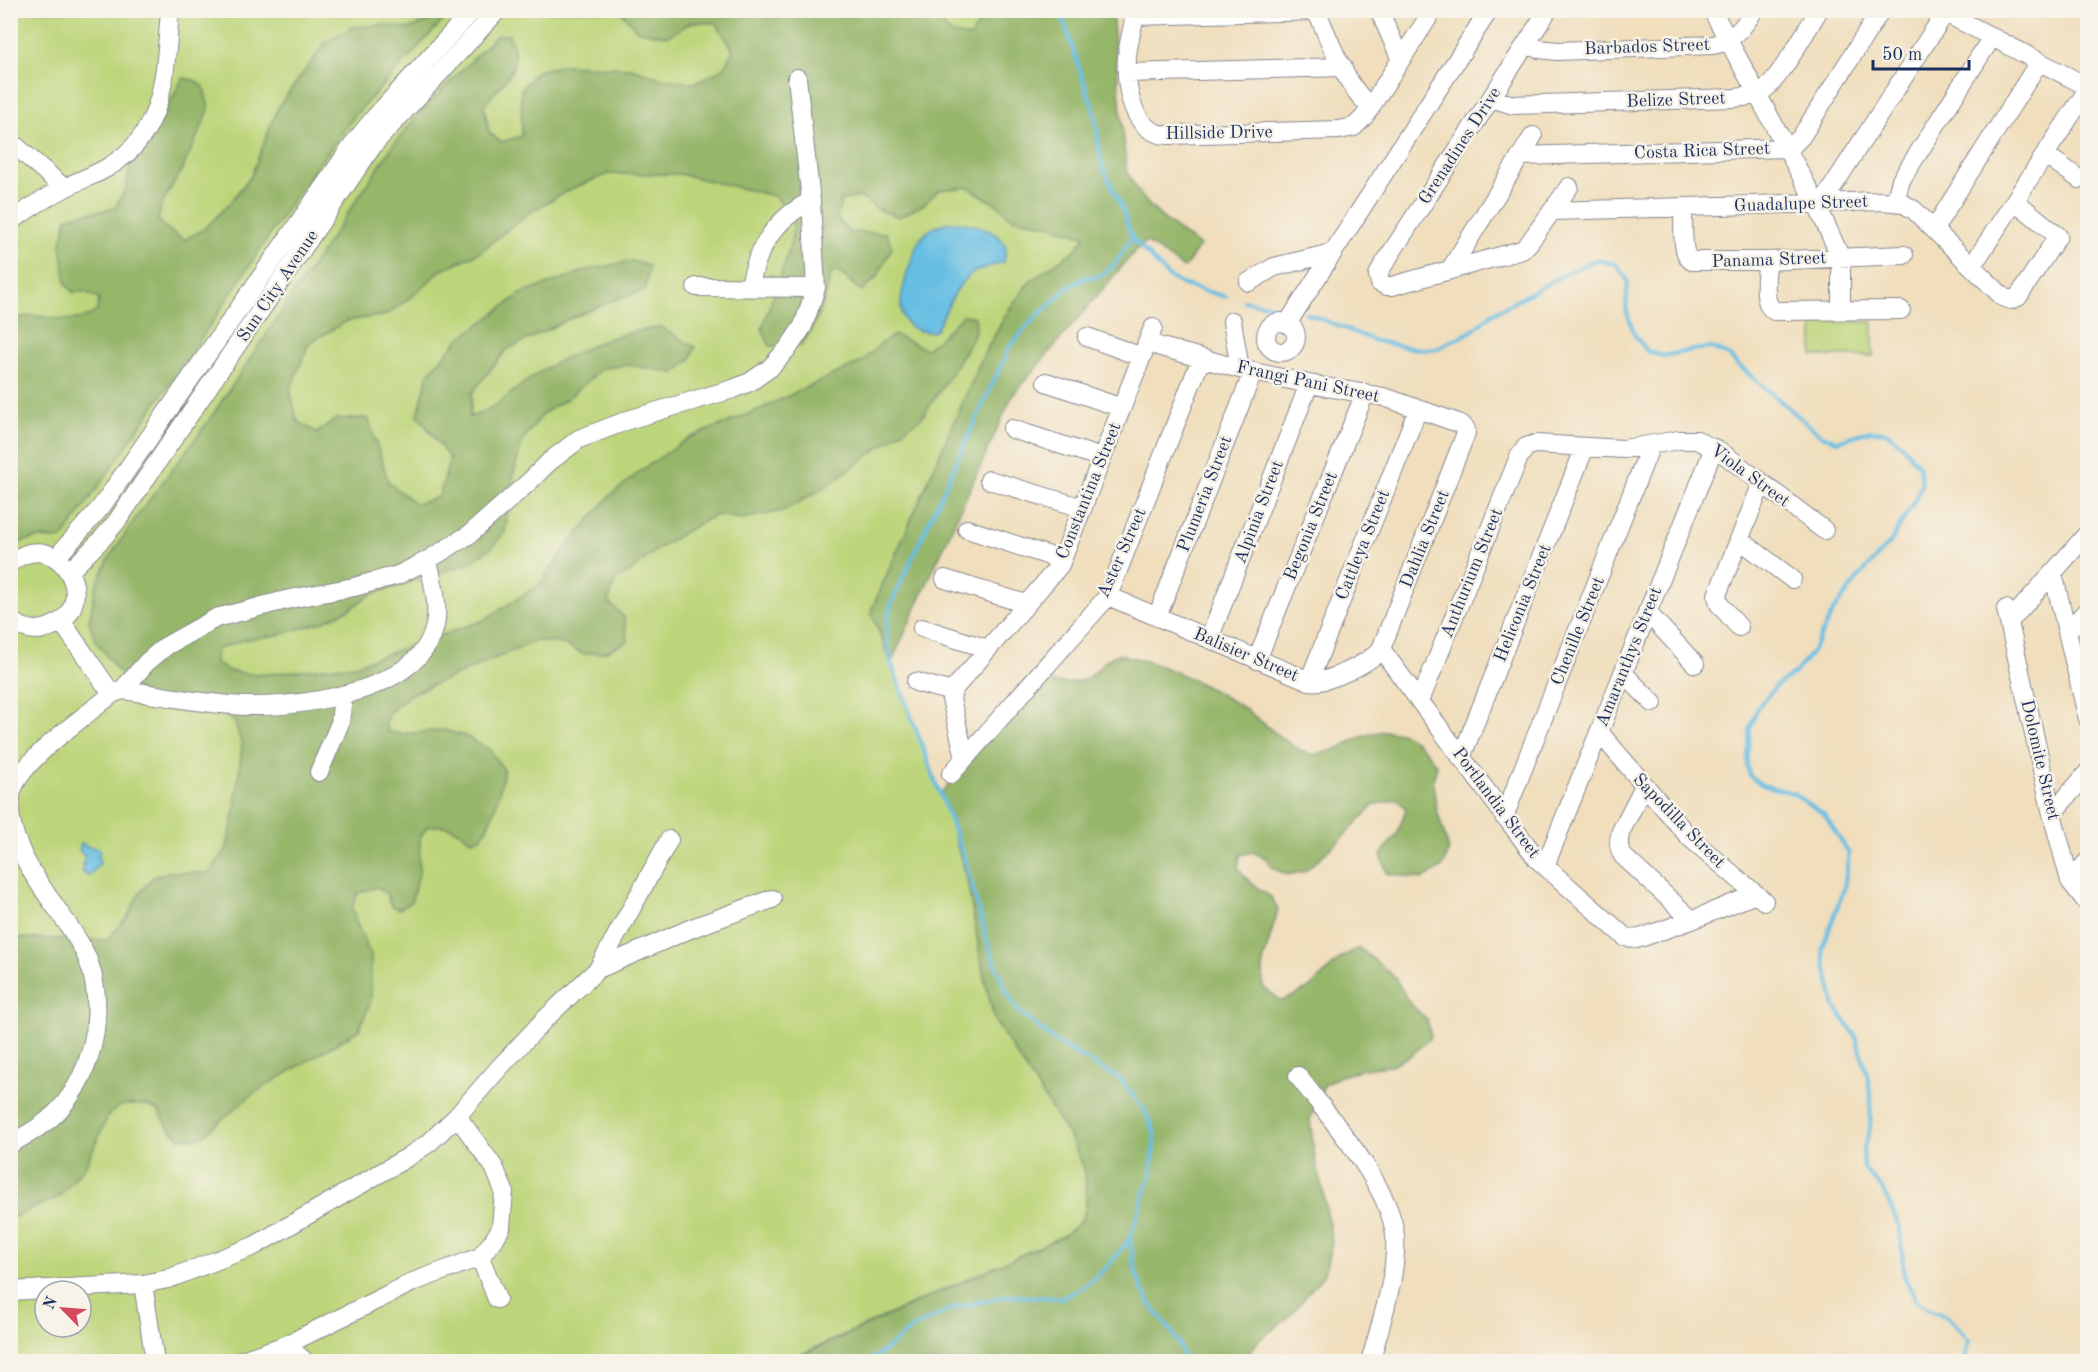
<svg xmlns="http://www.w3.org/2000/svg" width="2098" height="1372" font-family="'Old Standard TT',serif">
<style>
.green{fill:#bdd57a;stroke:#6c826c;stroke-width:1.5;fill-rule:evenodd}
.forest{fill:#96b66a;stroke:#587264;stroke-width:1.5}
.water{fill:#66bee3;stroke:#4076a0;stroke-width:1.5}
.lines{fill:none;stroke-linecap:round;stroke-linejoin:round}
.stream{stroke:#66bee3;stroke-width:4}
.minor-casing{stroke:#86868d;stroke-width:20}
.minor{stroke:#fff;stroke-width:18}
.labels{text-anchor:middle;dominant-baseline:central;stroke-width:5;stroke-linejoin:round;paint-order:stroke}
.street-label{font-size:18px;fill:#1b2f5e;stroke:#f7f3e8}
</style>
<rect width="100%" height="100%" fill="#f7f3e8"/>
<filter id="ink" filterUnits="userSpaceOnUse"><feTurbulence type="fractalNoise" baseFrequency=".0167" numOctaves="2"/><feDisplacementMap in="SourceGraphic" scale="12" xChannelSelector="R" yChannelSelector="G"/><feConvolveMatrix kernelMatrix="1 2 1 2 8 2 1 2 1" color-interpolation-filters="sRGB"/></filter>
<filter id="wash" filterUnits="userSpaceOnUse"><feTurbulence type="fractalNoise" baseFrequency=".008" numOctaves="4" result="noise"/><feDisplacementMap in="SourceGraphic" scale="24" xChannelSelector="R" yChannelSelector="G"/><feGaussianBlur stdDeviation="1.35" result="paint"/><feColorMatrix in="noise" values="0 0 0 0 0 0 0 0 0 0 0 0 0 0 0 0 0 1.4 0 .05"/><feComposite in="paint" operator="in"/></filter>
<g filter="url(#wash)">
<rect width="100%" height="100%" fill="#f0debc"/>
<path class="green" d="M10,11H1044L1086,237L1075,250L1030,281L1009,310L984,354L871,611L941,793L967,878L984,977L995,1021L1071,1139L1084,1168L1086,1186V1209L1080,1222L1063,1236L786,1361H11ZM45,1291H81V1327H45Z
M1813,322H1873V356H1813Z"/>
<path class="forest" d="M436,11H452L356,114L294,198L206,331L62,539L36,538L11,545V321C39,306 67,332 97,311L99,299L86,292H73L66,284L61,243L67,218C85,211 97,213 115,208L126,188L130,166L164,114L183,78L194,80L204,87L209,110L183,168L162,203L158,219L164,227L184,240L204,229L227,206L251,176L278,107L326,42L353,27L384,25L408,29L427,22Z
M620,11H928L952,34L971,37L979,23L975,11H1112L1126,168C1141,206 1168,223 1200,246L1184,268L1146,242L1135,251L1012,396L891,663L871,611L984,354L1009,310L1030,281L1075,250L1085,237L1048,225L1012,218L999,206L968,187L939,190L923,205L899,217L879,210L860,197L841,200L837,218L849,232L886,233L892,248L877,277L863,291C849,286 847,271 831,272C826,301 817,322 801,346H770L762,329C768,308 796,240 793,223C790,213 782,202 774,196L680,174H608L571,189L528,213L480,252L440,271L414,295L386,315L347,321L309,343L290,390L297,421L317,433L336,419L368,418L389,483L416,504L439,497L450,459L418,415L428,374L459,339L521,294L587,270L632,261L649,266L645,290L611,301L567,320L506,350L472,393L470,417C495,410 511,392 531,378C551,363 591,345 614,337C629,332 645,330 660,327L695,347L690,360L674,373L630,365L603,368L567,399L544,413L522,441L513,477L505,532L491,548L470,563L370,595L350,609L322,622L278,635L244,640L217,649L215,662L228,671L257,675L355,665L482,621L539,585L569,544L611,495L647,466L689,438L756,411L863,361L880,344L895,335L926,349L939,339L963,315L975,317L976,325L973,338L943,386L922,417L822,489L783,511L742,519L715,515L681,534L656,550L630,572L616,579L608,602L624,617L628,641L605,652L583,654L564,644L536,641L409,695L388,714L385,724L388,732L403,734L444,730L465,736L490,750L504,770C499,794 495,817 481,838L470,840C457,828 445,823 427,827L420,838L419,874L411,902L399,909L391,906L386,893L377,887L358,893L352,907L356,922L371,956V1001L359,1030L254,1093L200,1138H180L168,1127L159,1111L146,1105H122L109,1114L86,1165L59,1197L11,1218L10,938L107,940L128,916L139,894L153,877L169,872L209,873L226,850L234,815L242,745L235,723L224,714L163,709L148,701L117,670L95,640L89,621L96,586L109,558L135,519L205,426L394,144L422,110L497,35H509C525,73 503,78 484,106L489,132L501,142L522,136L521,89L537,71L564,65L631,68L660,78L695,83L723,69L733,50L716,23L692,22L668,36L638,31Z
M1118,654C1159,662 1201,682 1237,704C1259,717 1285,745 1309,754C1313,755 1318,754 1322,753C1336,752 1344,744 1356,739C1395,722 1414,733 1437,766L1433,781L1436,807L1449,850L1442,868L1422,879L1387,873L1381,855L1398,832L1406,809L1397,799L1374,805L1341,839L1305,871L1288,875L1272,868L1267,859L1253,852L1240,855L1238,868L1250,882L1271,897L1278,909L1263,962V987L1282,1001L1308,989L1342,957L1359,948L1395,977L1408,1001L1427,1020L1431,1037L1410,1056L1389,1066L1364,1069L1338,1077L1324,1085L1310,1119L1315,1160L1323,1191L1332,1243L1324,1274L1289,1317L1258,1341L1244,1361L786,1362L1063,1236L1080,1222L1086,1209V1186L1084,1168L1071,1139L995,1021L984,977L967,878L941,793L1041,681C1061,684 1080,687 1096,671C1104,663 1107,658 1118,654Z"/>
<path class="water" d="M950,222C971,222 1017,232 1003,262C993,266 980,268 971,274C953,288 947,312 935,331C929,333 924,332 917,330C891,320 903,287 909,267C913,256 916,242 925,234C932,227 942,224 950,222Z
M81,843L88,847L98,848L100,851L98,856L100,863L89,876L82,872L85,857L79,850Z"/>
<g class="lines">
<path class="stream" d="M1060,10L1095,115L1101,163L1123,211L1132,238L1168,276L1181,284L1226,297
M1244,301L1272,306
M1306,313L1376,341L1417,349H1436L1472,331L1492,314L1569,272L1595,260L1616,264L1628,281L1626,309L1634,334L1647,351L1663,356L1699,349L1712,348L1728,355L1739,366L1822,436L1837,441L1870,431L1886,432L1902,445L1919,466L1922,482L1915,500L1890,543L1859,577L1834,610L1812,652L1795,673L1777,685L1758,707L1750,729L1747,766L1750,776L1762,785L1793,793L1824,814L1849,853L1844,889L1822,949L1835,1007L1855,1035L1867,1073L1871,1098L1870,1130L1863,1150L1864,1168L1883,1190L1900,1228L1904,1276L1916,1300L1929,1310L1948,1317L1969,1340L1965,1362
M1130,1238C1132,1264 1138,1288 1154,1309C1165,1325 1183,1341 1184,1362
M867,1362L883,1352L910,1330L950,1309L1006,1296L1062,1298L1085,1286L1108,1266L1130,1238L1151,1174L1155,1133L1145,1111L1120,1079L1059,1044L1017,1010L1004,986L989,948L964,857L891,663C886,639 885,627 891,604L1010,346L1034,319L1066,289L1085,278L1099,276L1113,266L1132,238"/>
</g>
</g>
<g filter="url(#ink)">
<g class="lines">
<g class="minor-casing">
<path id="minor" d="M1135,10C1134,26 1128,42 1127,57C1125,87 1132,135 1169,135L1339,130L1354,127L1364,117L1433,10
M1316,10C1330,40 1345,87 1371,107
M1379,10L1401,60
M1548,10L1382,267L1378,275L1380,283L1387,286H1392L1522,250L1529,243L1569,187
M1712,10L1816,203L1841,258V310
M1940,10L2088,87
M1135,16L1316,11
M1526,44L1539,49L1557,51L1713,45C1733,41 1744,27 1754,10
M1127,73L1343,67
M1491,98L1513,105L1734,98C1743,97 1753,97 1761,92C1778,83 1807,29 1819,10
M10,141L64,188
M2045,154L2079,179
M1521,156L1787,148L1792,146L1801,137L1881,10
M1895,202L1901,180L1992,37
M1822,203L1945,13
M1683,208C1684,221 1680,255 1692,261H1767L1904,255
M1553,211L1882,201L1902,203L1914,210L2003,297L2011,300L2018,297L2058,236L2015,201
M10,222C26,210 46,197 65,188C79,180 96,175 110,166C167,132 165,68 170,10
M1934,229L2039,62
M1767,261C1767,275 1761,303 1774,311L1901,310
M1972,266L2088,89
M1450,270L1533,136
M1249,282L1274,267L1332,253
M696,287L816,288
M750,287C756,249 776,218 811,201
M1232,321L1240,369
M1266 337a15 15 0 1 1 30 0a15 15 0 1 1-30 0Z
M1287,324L1489,10
M1087,337L1142,357
M1046,382L1122,408
M1012,429L1102,458
M989,480L1083,508
M967,529L1062,560
M1739,539L1792,579
M56,558L101,507L357,139L375,117L473,10
M10,563C60,523 104,607 50,627C36,633 22,629 10,620
M70,571L102,539L117,521L374,144L498,10
M2053,573L2088,719
M945,579L1026,604
M1108,596L1309,681C1326,685 1371,662 1381,649L1466,433V429L1461,424L1384,397L1309,384L1240,369L1147,343
M2006,609L2052,814L2070,881L2088,904
M1647,612L1695,664
M1157,617L1253,372
M61,621L112,694
M2009,622L2088,533
M1739,627L1719,604L1717,595L1762,483
M922,628L988,649
M2067,632L2088,609
M1209,639L1309,384
M1381,649L1537,859L1625,937L1637,939L1692,920L1756,894
M1257,660L1365,393
M1623,673L1653,703
M1309,681L1418,409
M916,682L952,692
M122,690C163,695 206,705 248,706C305,707 428,691 436,619C438,600 432,579 428,560
M1420,701L1519,457L1526,447L1535,444L1624,449L1679,440H1697L1725,455L1824,530
M1599,732L1689,837L1764,901
M965,758L951,699L953,690L1060,565L1153,328
M1461,758L1585,447
M319,772L340,723L343,696
M951,774L1108,596L1201,359
M1644,786L1621,831C1618,841 1618,848 1623,856L1692,920
M2052,814L2088,772
M10,815C11,808 10,798 12,791C23,758 85,717 112,694L122,690L147,662L166,646L216,618L290,599L354,587L398,575L428,560L470,534L530,481L549,462L579,439L631,419L733,389L750,382L770,368L789,347L803,326L816,288L811,201L797,78
M10,815C18,867 57,903 82,947C109,997 97,1073 56,1113C43,1126 26,1135 10,1144
M1504,817L1651,445
M1545,866L1714,448
M2070,881L2088,861
M598,969L692,928L772,899
M1298,1076C1328,1116 1391,1186 1395,1236C1398,1272 1380,1327 1370,1362
M480,1257L497,1299
M143,1284L155,1362
M10,1291L143,1284L168,1279L254,1246L408,1157L430,1142L457,1116L499,1068L545,1019L598,969L669,840
M286,1345L306,1362
M236,1362L286,1345L413,1282L480,1257L493,1241L501,1228L504,1191L494,1167L457,1116"/>
</g>
<use href="#minor" class="minor"/>
</g>
</g>
<g class="labels">
<g class="street-label">
<text transform="translate(1647 47) rotate(-2)">Barbados Street</text>
<text transform="translate(1676 100) rotate(-2)">Belize Street</text>
<text transform="translate(1219 133) rotate(-1)">Hillside Drive</text>
<text transform="translate(1460 146) rotate(-57)">Grenadines Drive</text>
<text transform="translate(1702 151) rotate(-2)">Costa Rica Street</text>
<text transform="translate(1801 204) rotate(-2)">Guadalupe Street</text>
<text transform="translate(1769 260) rotate(-2)">Panama Street</text>
<text transform="translate(278 286) rotate(-56)">Sun City Avenue</text>
<text transform="translate(1308 382) rotate(12)">Frangi Pani Street</text>
<text transform="translate(1750 476) rotate(36)">Viola Street</text>
<text transform="translate(1089 491) rotate(-68)">Constantina Street</text>
<text transform="translate(1205 494) rotate(-69)">Plumeria Street</text>
<text transform="translate(1259 512) rotate(-69)">Alpinia Street</text>
<text transform="translate(1311 526) rotate(-68)">Begonia Street</text>
<text transform="translate(1425 539) rotate(-68)">Dahlia Street</text>
<text transform="translate(1363 545) rotate(-68)">Cattleya Street</text>
<text transform="translate(1122 553) rotate(-66)">Aster Street</text>
<text transform="translate(1472 573) rotate(-68)">Anthurium Street</text>
<text transform="translate(1523 603) rotate(-68)">Heliconia Street</text>
<text transform="translate(1578 631) rotate(-68)">Chenille Street</text>
<text transform="translate(1246 655) rotate(23)">Balisier Street</text>
<text transform="translate(1629 657) rotate(-68)">Amaranthys Street</text>
<text transform="translate(2040 760) rotate(77)">Dolomite Street</text>
<text transform="translate(1496 803) rotate(53)">Portlandia Street</text>
<text transform="translate(1679 821) rotate(46)">Sapodilla Street</text>
</g>
</g>
<rect width="2098" height="1372" fill="none" stroke="#f7f3e8" stroke-width="36"/>
<g transform="translate(63 1309) rotate(295)"><circle r="28" fill="#f7f3e8" stroke="#9fa5b1" stroke-width="1.5"/>
<path d="M0-4.5L10 22L0 15L-10 22Z" fill="#d1495b"/>
<text y="-9" font-size="16" font-weight="bold" text-anchor="middle" fill="#1b2f5e">N</text>
</g>
<path d="M1873 60v9h96v-9" fill="none" stroke="#1b2f5e" stroke-width="3"/>
<text x="1882" y="60" font-size="18" fill="#1b2f5e" stroke="#f7f3e8" stroke-width="4.5" paint-order="stroke">50 m</text>
</svg>
